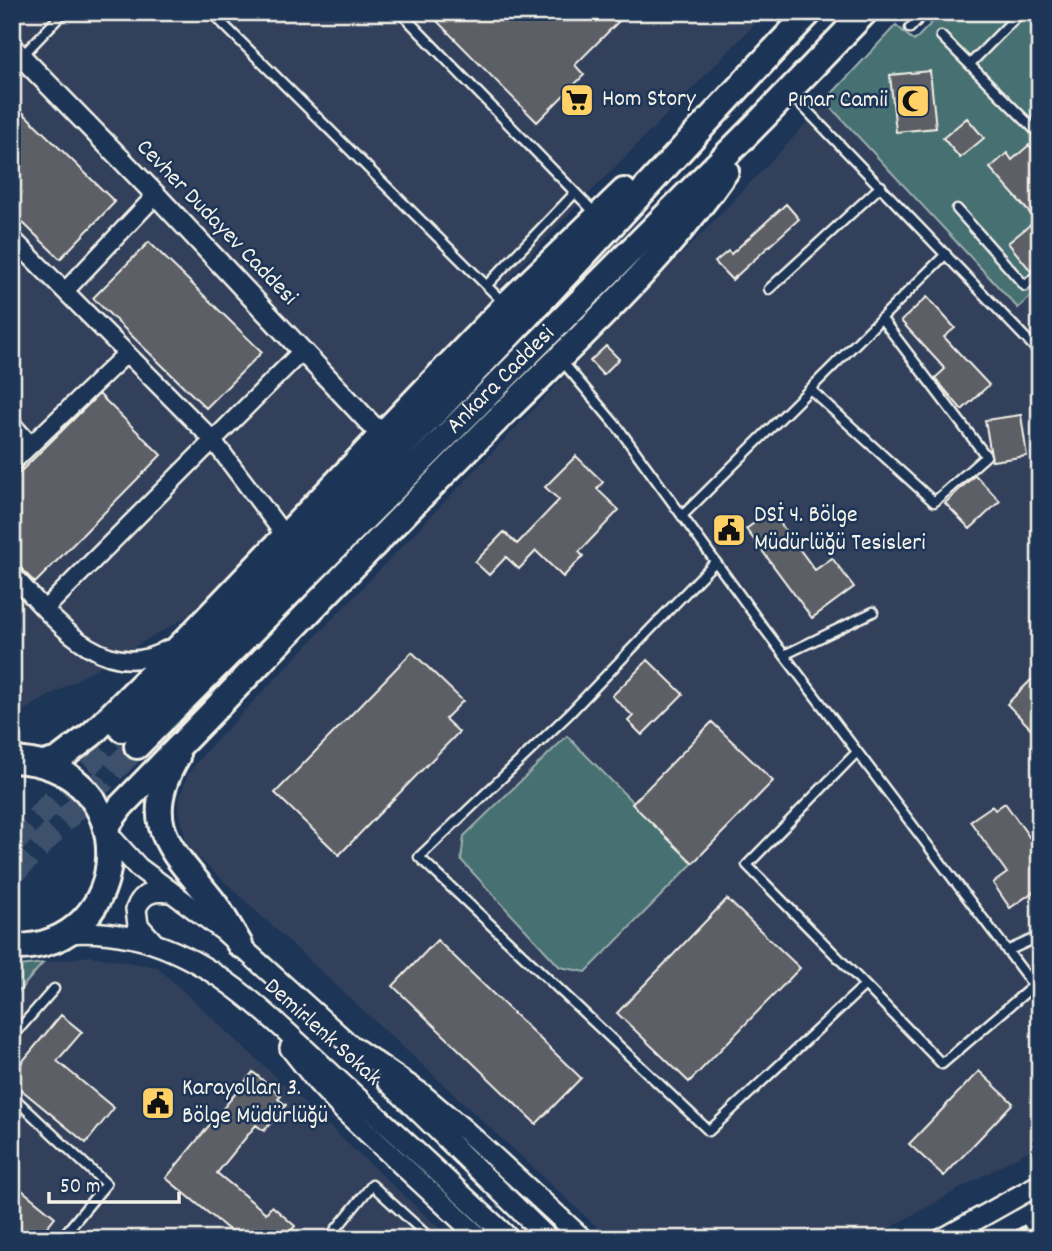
<svg xmlns="http://www.w3.org/2000/svg" width="1052" height="1251" font-family="Dekko,sans-serif">
<style>
.built{fill:#30415c}
.green{fill:#476f73;stroke:#9eb0ae;stroke-width:2}
.building{fill:#5c5e66;stroke:#f4f1e8;stroke-width:2}
.lines{fill:none;stroke-linecap:round;stroke-linejoin:round}
.primary-tunnel{stroke:#3d516d;stroke-width:24;stroke-dasharray:24 12;stroke-linecap:butt}
.service-casing{stroke:#f4f1e8;stroke-width:13}
.minor-casing{stroke:#f4f1e8;stroke-width:21}
.tertiary-casing{stroke:#f4f1e8;stroke-width:24}
.primary-casing{stroke:#f4f1e8;stroke-width:30}
.service{stroke:#1d3557;stroke-width:8}
.minor{stroke:#1d3557;stroke-width:16}
.tertiary{stroke:#1d3557;stroke-width:19}
.primary{stroke:#1d3557;stroke-width:24}
.rail{stroke:#f4f1e8;stroke-width:5;stroke-dasharray:10 5;stroke-linecap:butt}
.labels{text-anchor:middle;dominant-baseline:central;stroke-width:5;stroke-linejoin:round;paint-order:stroke}
.poi-label{font-size:24px;fill:#f4f1e8;stroke:#1d3557;text-anchor:start}
.street-label{font-size:24px;fill:#f4f1e8;stroke:#1d3557}
</style>
<rect width="100%" height="100%" fill="#1d3557"/>
<filter id="ink" filterUnits="userSpaceOnUse"><feTurbulence type="fractalNoise" baseFrequency=".0143" numOctaves="2"/><feDisplacementMap in="SourceGraphic" scale="14" xChannelSelector="R" yChannelSelector="G"/><feConvolveMatrix kernelMatrix="1 2 1 2 8 2 1 2 1" color-interpolation-filters="sRGB"/></filter>
<g filter="url(#ink)">
<path class="built" d="M12,12H767L575,208L202,608L12,717Z
M942,12H1040V1144L870,1239H610L187,847L179,809L180,796L188,774L205,752L792,139L825,101L929,211Z
M90,956L157,967L451,1239H12V967Z"/>
<path class="green" d="M942,12H1040V288L1018,308L825,101L896,25L914,41Z
M567,736L693,863L586,972L560,967L461,860L464,836Z
M43,963L12,999V967Z"/>
<path class="building" d="M428,12H628L575,65L584,75L537,122Z
M930,71L936,128L896,132L890,75Z
M12,102L115,202L60,259L12,212Z
M967,118L984,138L960,158L943,138Z
M1029,145L1040,156V264L1031,271L1008,243L1036,220L990,168L1007,153L1012,160Z
M786,204L799,219L732,280L715,262L728,251L731,254Z
M149,242L262,352L206,408L93,298Z
M927,297L955,328L944,337L989,385L962,410L935,378L945,369L901,321Z
M606,346L619,359L603,375L590,361Z
M99,394L161,455L35,583L20,567L12,563V480Z
M1021,415L1027,456L992,461L985,420Z
M576,456L603,482L597,489L619,510L579,552L583,556L563,577L536,551L519,569L506,557L489,575L475,562L504,532L517,544L559,500L545,487Z
M975,475L1000,501L970,529L945,503Z
M771,511L815,570L832,558L854,587L812,618L746,529Z
M412,652L463,701L445,719L459,732L339,855L275,793Z
M648,660L683,694L642,735L628,721L633,716L612,696Z
M1040,671V738L1007,704Z
M712,722L773,781L693,863L632,804Z
M1005,803L1040,852V887L1010,908L993,883L1007,873L970,821L992,806L995,810Z
M727,899L800,968L689,1082L617,1013Z
M437,940L581,1078L536,1124L393,986Z
M61,1015L82,1032L57,1061L114,1108L86,1143L12,1082V1074Z
M979,1071L1013,1103L944,1176L909,1144Z
M253,1072L281,1096L278,1099L286,1105L264,1131L256,1125L217,1173L266,1213L272,1206L295,1226L284,1239H240L166,1178Z
M12,1182L55,1217L37,1239H12Z"/>
<g class="lines">
<path class="primary-tunnel" d="M12,844L122,729
M12,874L137,746"/>
<g class="service-casing">
<path id="service" d="M211,12L504,303
M400,12L595,213
M910,28L925,12
M941,36L1040,135
M22,56L64,12
M970,64L1021,12
M790,93L1040,353
M957,209L1025,286L1040,272
M487,285L575,193
M769,289L881,186
M561,360L619,429L763,627L1040,994
M810,389L934,502L986,456L881,318
M682,516L946,254
M715,562L569,714L419,857L709,1131L865,985L942,1064L1033,986
M784,655L873,612
M857,752L747,865L865,985
M1007,951L1040,936
M12,1037L54,989
M12,1096L106,1184L63,1236L65,1239
M328,1239L372,1185L431,1239"/>
</g>
<g class="minor-casing">
<path id="minor" d="M12,238L212,439L285,536
M65,291L156,195
M12,424L30,444
M12,463L127,353
M12,574C51,616 104,687 167,649
M45,609L303,350"/>
</g>
<g class="tertiary-casing">
<path id="tertiary" d="M12,47L156,195L382,436
M108,834L138,867L225,932L348,1043L421,1093L467,1132L583,1239
M66,933C103,930 140,936 175,952C236,979 285,1031 334,1076C393,1130 451,1184 510,1239
M154,943L138,925L136,909C142,893 153,890 169,892
M290,1048L317,1082L344,1111L481,1239
M387,1081L549,1239
M942,1239L1040,1184"/>
</g>
<g class="primary-casing">
<g id="primary">
<path d="M122,729C282,570 441,410 594,244C666,167 737,88 810,12"/>
<path id="s1" d="M137,746L763,118L865,12"/>
<path d="M177,757C136,827 175,852 215,904C224,917 232,931 240,945"/>
<path d="M12,760C146,764 137,950 12,947"/>
<path d="M44,764L58,760L92,734L191,635L506,305L624,191"/>
<path d="M106,827L121,806C239,685 356,562 475,442C561,354 656,272 726,171"/>
</g>
</g>
<use href="#service" class="service"/>
<use href="#minor" class="minor"/>
<use href="#tertiary" class="tertiary"/>
<use href="#primary" class="primary"/>
<path class="rail" d="M1004,1239L1040,1218
M1031,1239L1040,1234"/>
</g>
</g>
<defs>
<g id="supermarket-square" transform="scale(1.75)"><rect x="-9" y="-9" width="18" height="18" rx="4" fill="#ffd166" stroke="#1d3557"/><path d="M-6-5.5h2.5l.6 2H6L4.5 2H-2.5L-4.4-4H-6ZM-1.5 3.2a1.3 1.3 0 1 0 .1 0ZM3 3.2a1.3 1.3 0 1 0 .1 0Z" fill="#111"/></g>
<g id="mosque-square" transform="scale(1.75)"><rect x="-9" y="-9" width="18" height="18" rx="4" fill="#ffd166" stroke="#1d3557"/><path d="M3.5-4.9A6 6 0 1 0 3.5 4.9A5 5 0 1 1 3.5-4.9Z" fill="#111"/></g>
<g id="civic-square" transform="scale(1.75)"><rect x="-9" y="-9" width="18" height="18" rx="4" fill="#ffd166" stroke="#1d3557"/><path d="M-.6-6.5H3V-4.5H.6V-3L4-1V1h2V6H-6V1h2V-1L-.6-3ZM-1.2 2.5V6h2.4V2.5Z" fill="#111"/></g>
</defs>
<g fill-rule="evenodd">
<use href="#supermarket-square" x="577" y="100"/>
<use href="#mosque-square" x="913" y="101"/>
<use href="#civic-square" x="729" y="530"/>
<use href="#civic-square" x="158" y="1103"/>
</g>
<g class="labels">
<g class="poi-label">
<text x="602" y="100">Hom Story</text>
<text x="888" y="101" text-anchor="end">Pınar Camii</text>
<text x="754" y="516">DSİ 4. Bölge<tspan x="754" dy="28">Müdürlüğü Tesisleri</tspan></text>
<text x="182" y="1089">Karayolları 3.<tspan x="182" dy="28">Bölge Müdürlüğü</tspan></text>
</g>
<g class="street-label">
<text transform="translate(216 223) rotate(46)">Cevher Dudayev Caddesi</text>
<text stroke="none"><textPath href="#s1" startOffset="516">Ankara Caddesi</textPath></text>
<text transform="translate(322 1033) rotate(42)">Demirlenk Sokak</text>
</g>
</g>
<rect width="1052" height="1251" fill="none" stroke="#1d3557" stroke-width="42"/>
<rect x="21" y="21" width="1010" height="1209" fill="none" stroke="#f4f1e8" stroke-width="2.5" filter="url(#ink)"/>
<path d="M49 1192v10h130v-10" fill="none" stroke="#f4f1e8" stroke-width="3.5"/>
<text x="60" y="1192" font-size="21" fill="#f4f1e8" stroke="#1d3557" stroke-width="5" paint-order="stroke">50 m</text>
</svg>
